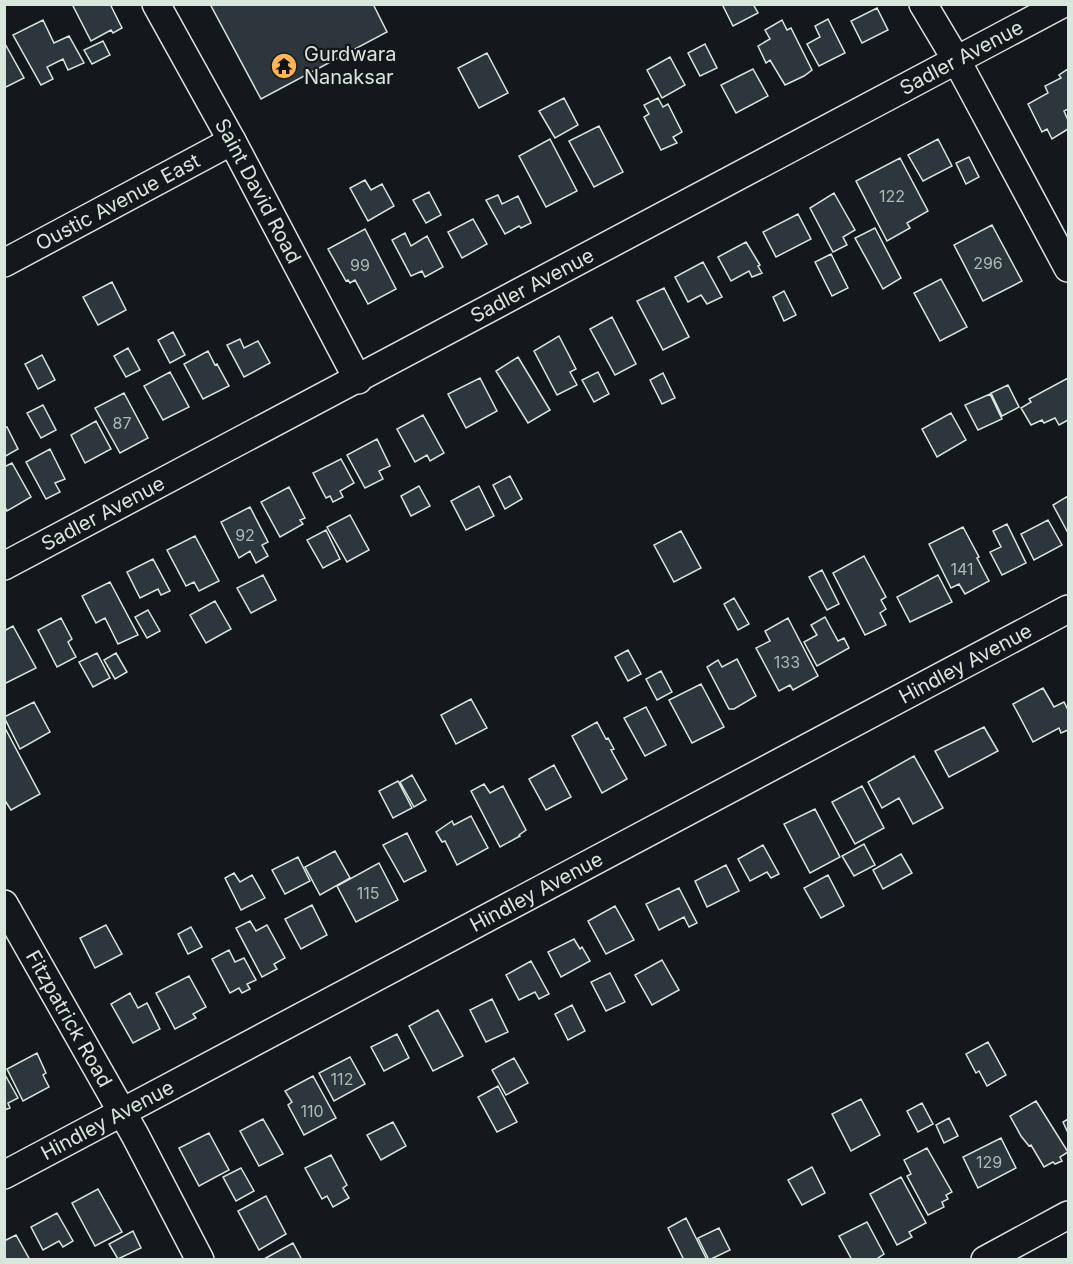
<svg xmlns="http://www.w3.org/2000/svg" width="1073" height="1264" font-family="Inter,sans-serif">
<style>
.building{fill:#2c363c;stroke:#d8e6dc;stroke-width:1.5}
.lines{fill:none;stroke-linecap:round;stroke-linejoin:round}
.minor-casing{stroke:#d8e6dc;stroke-width:30}
.minor{stroke:#14181c;stroke-width:27}
.labels{text-anchor:middle;dominant-baseline:central;stroke-width:4.5;stroke-linejoin:round;paint-order:stroke}
.number-label{font-size:16px;fill:#adbab4}
.poi-label{font-size:20px;fill:#d8e6dc;stroke:#14181c;text-anchor:start}
.street-label{font-size:20px;fill:#d8e6dc;stroke:#14181c}
</style>
<rect width="100%" height="100%" fill="#14181c"/>
<path class="building" d="M72,4H110L122,28L113,33L111,30L91,41Z
M210,4H373L387,32L261,99Z
M722,4H753L758,13L733,26Z
M877,8L888,30L862,43L851,21Z
M828,19L845,53L819,66L807,44L820,37L815,26Z
M43,20L54,43L69,36L84,63L68,70L63,59L47,67L53,79L41,85L13,35Z
M782,20L787,30L791,28L812,70L804,76L785,85L770,60L766,63L758,46L770,39L765,30Z
M103,41L110,55L92,64L84,50Z
M4,42L24,78L4,88Z
M705,44L717,68L700,76L688,53Z
M487,53L508,93L479,108L458,68Z
M670,57L685,85L662,98L647,70Z
M753,69L768,96L736,113L721,85Z
M1068,69V109L1064,111L1068,120V129L1052,139L1047,129L1042,132L1028,104L1048,93L1045,86L1061,78L1059,75Z
M564,98L578,125L555,138L539,111Z
M658,98L663,107L668,104L682,132L673,137L677,143L661,150L644,117L649,114L644,105Z
M599,126L623,172L594,187L569,141Z
M550,139L577,191L546,207L519,156Z
M938,139L952,166L923,181L908,155Z
M969,157L979,177L966,184L956,163Z
M900,158L928,211L907,223L910,228L887,241L856,181Z
M365,180L371,190L382,184L394,206L368,221L350,188Z
M429,192L441,215L426,223L413,200Z
M834,193L855,230L843,237L847,245L833,252L810,208Z
M498,195L502,204L518,196L531,223L521,228L519,226L505,234L486,200Z
M798,214L811,239L776,257L763,232Z
M473,219L487,244L462,258L448,232Z
M992,225L1022,281L983,301L954,245Z
M875,228L901,278L883,289L855,238Z
M365,229L396,289L368,304L355,280L350,283L348,280L346,281L328,249Z
M405,233L411,246L427,236L443,267L425,277L422,271L411,276L392,240Z
M746,242L760,265L758,266L762,273L752,277L749,271L731,281L718,257Z
M831,254L848,288L832,296L815,262Z
M703,262L722,297L707,304L701,295L688,302L675,277Z
M941,279L967,327L940,341L914,293Z
M112,282L126,310L98,325L83,297Z
M664,288L689,337L663,350L637,301Z
M784,291L796,315L784,321L773,297Z
M612,317L636,364L615,375L590,329Z
M173,332L185,355L170,363L158,340Z
M559,336L576,369L570,372L577,385L557,395L534,351Z
M240,339L244,348L258,341L270,363L244,377L227,345Z
M128,348L140,370L126,377L114,356Z
M208,351L215,365L217,364L229,386L203,399L184,364Z
M42,355L55,380L38,389L25,364Z
M518,357L550,410L528,423L496,371Z
M170,372L189,407L163,420L144,386Z
M598,372L609,394L594,402L582,380Z
M663,373L675,398L662,404L650,380Z
M480,378L497,411L466,428L448,394Z
M1068,378V420L1059,425L1055,418L1044,423L1042,420L1031,425L1021,408L1031,402L1029,399Z
M1008,385L1019,407L1002,416L991,393Z
M124,393L148,438L120,453L95,408Z
M990,394L1002,419L978,430L965,405Z
M43,405L56,430L41,438L27,413Z
M951,413L966,440L937,457L922,429Z
M423,415L444,453L430,461L427,455L415,462L397,429Z
M96,421L111,449L85,463L71,435Z
M7,427L18,449L4,457V428Z
M377,439L390,466L379,471L383,479L365,488L347,455Z
M50,449L65,479L55,483L60,492L46,499L26,462Z
M341,459L354,483L340,491L343,497L333,502L330,496L326,498L313,473Z
M12,463L31,497L7,511L4,505V467Z
M510,476L522,499L505,509L493,485Z
M419,486L430,506L411,516L401,496Z
M479,486L494,516L466,530L451,501Z
M289,487L305,518L300,520L303,524L280,537L261,502Z
M1068,496V533L1053,505Z
M250,507L268,542L262,545L268,556L256,563L250,551L239,558L221,522Z
M350,515L369,550L347,562L327,527Z
M1048,520L1062,545L1034,560L1021,534Z
M1007,524L1026,563L1002,575L990,552L1001,547L993,531Z
M963,527L979,557L977,558L989,581L965,594L959,584L951,588L929,544Z
M326,530L340,559L323,568L307,540Z
M681,531L701,568L674,582L654,545Z
M195,536L219,581L199,591L194,582L186,586L167,550Z
M864,556L886,597L881,600L886,609L880,613L886,625L865,635L833,573Z
M153,559L170,591L161,595L158,589L140,598L127,572Z
M822,570L839,604L827,610L809,577Z
M263,575L276,600L251,613L237,588Z
M938,575L952,602L910,622L897,597Z
M110,582L138,635L118,644L105,618L96,623L82,596Z
M734,598L749,624L738,630L724,604Z
M215,601L231,629L206,643L190,615Z
M148,610L160,631L147,638L135,617Z
M825,617L838,641L844,638L849,648L817,666L804,642L817,635L811,625Z
M61,618L72,639L68,642L76,657L57,667L38,630Z
M788,618L818,676L793,690L790,685L779,691L756,648L770,641L765,631Z
M13,626L36,668L4,684V631Z
M628,650L641,674L628,681L615,657Z
M97,653L110,678L93,687L79,662Z
M116,653L127,672L115,679L104,660Z
M737,659L756,696L734,709H729L707,667L718,660L722,667Z
M661,671L672,692L657,700L646,679Z
M701,684L724,727L692,743L669,700Z
M1043,688L1054,707L1064,702L1068,710V730L1061,733L1059,728L1033,742L1013,704Z
M471,699L487,728L456,744L441,715Z
M34,702L50,732L20,749L4,717Z
M646,707L666,745L645,756L624,718Z
M597,722L606,739L608,738L614,749L611,750L627,779L602,793L572,736Z
M984,727L998,751L949,777L935,751Z
M5,728L40,794L11,810L4,799Z
M914,756L943,808L913,824L899,798L882,808L868,782Z
M554,765L571,797L546,810L529,779Z
M412,775L426,800L414,807L400,782Z
M398,781L412,808L393,818L379,791Z
M484,784L490,793L503,786L526,830L519,835L520,836L500,847L471,791Z
M862,786L884,828L855,844L832,802Z
M815,809L840,857L810,873L784,824Z
M471,816L488,848L457,865L445,841L442,842L436,832L452,821L454,825Z
M407,833L426,871L404,882L383,845Z
M864,844L875,865L854,876L842,856Z
M763,845L779,874L771,878L767,872L750,881L738,859Z
M335,851L350,878L320,895L305,867Z
M901,854L912,873L883,889L873,870Z
M298,857L310,881L285,894L272,870Z
M379,863L398,900L356,922L337,886Z
M726,865L739,891L707,907L695,881Z
M234,873L240,882L252,875L265,898L241,910L225,878Z
M828,875L844,906L821,918L804,888Z
M679,888L697,923L689,927L684,917L659,930L646,904Z
M312,905L327,935L301,949L285,919Z
M615,906L634,940L606,954L588,921Z
M250,921L256,931L267,925L285,958L274,964L277,969L262,977L236,928Z
M106,925L122,954L95,968L80,938Z
M191,927L202,947L188,954L178,934Z
M574,939L580,949L582,947L590,961L561,977L548,952Z
M229,950L235,962L244,958L256,980L247,984L250,989L242,993L239,988L230,993L212,959Z
M662,960L679,990L652,1005L635,975Z
M531,961L549,994L539,999L535,992L519,1000L506,975Z
M610,973L625,1002L606,1011L591,982Z
M189,976L206,1007L193,1014L196,1018L175,1029L156,993Z
M130,993L138,1008L147,1003L160,1029L133,1043L111,1004Z
M492,999L508,1032L486,1042L470,1010Z
M572,1005L585,1031L568,1040L555,1014Z
M438,1010L463,1056L433,1071L409,1026Z
M397,1034L409,1058L384,1071L371,1047Z
M988,1042L1006,1075L987,1086L979,1071L976,1073L966,1054Z
M37,1053L46,1073L43,1075L49,1087L23,1101L7,1069Z
M350,1057L365,1084L334,1101L319,1073Z
M514,1058L528,1083L506,1095L492,1070Z
M4,1073L18,1098L8,1103L10,1108L4,1110Z
M313,1076L336,1118L304,1135L288,1105L292,1102L285,1091Z
M498,1086L517,1122L497,1132L478,1097Z
M861,1099L880,1135L851,1151L832,1114Z
M1036,1101L1068,1152L1060,1157L1062,1161L1055,1164L1053,1162L1044,1167L1031,1145L1029,1146L1021,1136L1010,1116Z
M922,1103L933,1124L918,1132L907,1111Z
M949,1118L958,1136L944,1143L936,1125Z
M263,1119L283,1154L259,1166L240,1131Z
M1068,1119V1133L1063,1122Z
M393,1122L406,1146L381,1160L367,1135Z
M209,1133L229,1170L199,1186L179,1148Z
M1001,1138L1016,1168L978,1188L963,1157Z
M927,1148L952,1192L946,1195L948,1199L942,1202L944,1207L928,1215L907,1176L911,1174L904,1160Z
M331,1155L347,1185L343,1188L349,1198L333,1207L327,1196L322,1199L305,1168Z
M812,1167L825,1193L802,1205L788,1180Z
M241,1168L254,1191L236,1201L223,1177Z
M901,1177L926,1223L909,1232L912,1237L897,1245L870,1194Z
M98,1189L122,1232L95,1246L72,1203Z
M266,1196L286,1234L259,1250L238,1211Z
M57,1213L73,1241L63,1247L59,1241L43,1250L31,1227Z
M686,1218L707,1260H684L668,1228Z
M867,1222L884,1254L875,1260H852L839,1236Z
M719,1228L730,1250L709,1260L698,1238Z
M133,1231L141,1248L118,1259L109,1244Z
M16,1235L30,1260H4V1241Z
M293,1243L302,1260H264V1259Z"/>
<g class="lines">
<g class="minor-casing">
<g id="minor">
<path id="s1" d="M156,4L232,141L358,380"/>
<path d="M923,4L957,61L1068,268"/>
<path id="s2" d="M4,263L232,141"/>
<path id="s3" d="M4,566L1062,4"/>
<path id="s4" d="M4,904L135,1135L200,1260"/>
<path id="s5" d="M4,1175L1068,609"/>
<path d="M985,1260L1068,1215"/>
</g>
</g>
<use href="#minor" class="minor"/>
</g>
<defs>
<g id="temple-disc" transform="scale(1.35)"><circle r="9.5" fill="#ffb74d" stroke="#14181c"/><path d="M0-6L5-2H3V0L6.5 2.5H4V6H1.5V3h-3V6H-4V2.5H-6.5L-3 0V-2H-5Z" fill="#111"/></g>
</defs>
<g fill-rule="evenodd">
<use href="#temple-disc" x="284" y="66"/>
</g>
<g class="labels">
<g class="number-label">
<text x="892" y="196">122</text>
<text x="988" y="263">296</text>
<text x="360" y="265">99</text>
<text x="122" y="423">87</text>
<text x="245" y="535">92</text>
<text x="962" y="569">141</text>
<text x="787" y="662">133</text>
<text x="368" y="893">115</text>
<text x="342" y="1079">112</text>
<text x="312" y="1111">110</text>
<text x="989" y="1162">129</text>
</g>
<g class="poi-label">
<text x="304" y="54">Gurdwara<tspan x="304" dy="23">Nanaksar</tspan></text>
</g>
<g class="street-label">
<text stroke="none"><textPath href="#s3" startOffset="1084">Sadler Avenue</textPath></text>
<text stroke="none"><textPath href="#s1" startOffset="213">Saint David Road</textPath></text>
<text stroke="none"><textPath href="#s2" startOffset="129">Oustic Avenue East</textPath></text>
<text stroke="none"><textPath href="#s3" startOffset="598">Sadler Avenue</textPath></text>
<text stroke="none"><textPath href="#s3" startOffset="112">Sadler Avenue</textPath></text>
<text stroke="none"><textPath href="#s5" startOffset="1089">Hindley Avenue</textPath></text>
<text stroke="none"><textPath href="#s5" startOffset="603">Hindley Avenue</textPath></text>
<text stroke="none"><textPath href="#s4" startOffset="132">Fitzpatrick Road</textPath></text>
<text stroke="none"><textPath href="#s5" startOffset="117">Hindley Avenue</textPath></text>
</g>
</g>
<rect width="1073" height="1264" fill="none" stroke="#d8e6dc" stroke-width="12"/>
</svg>
